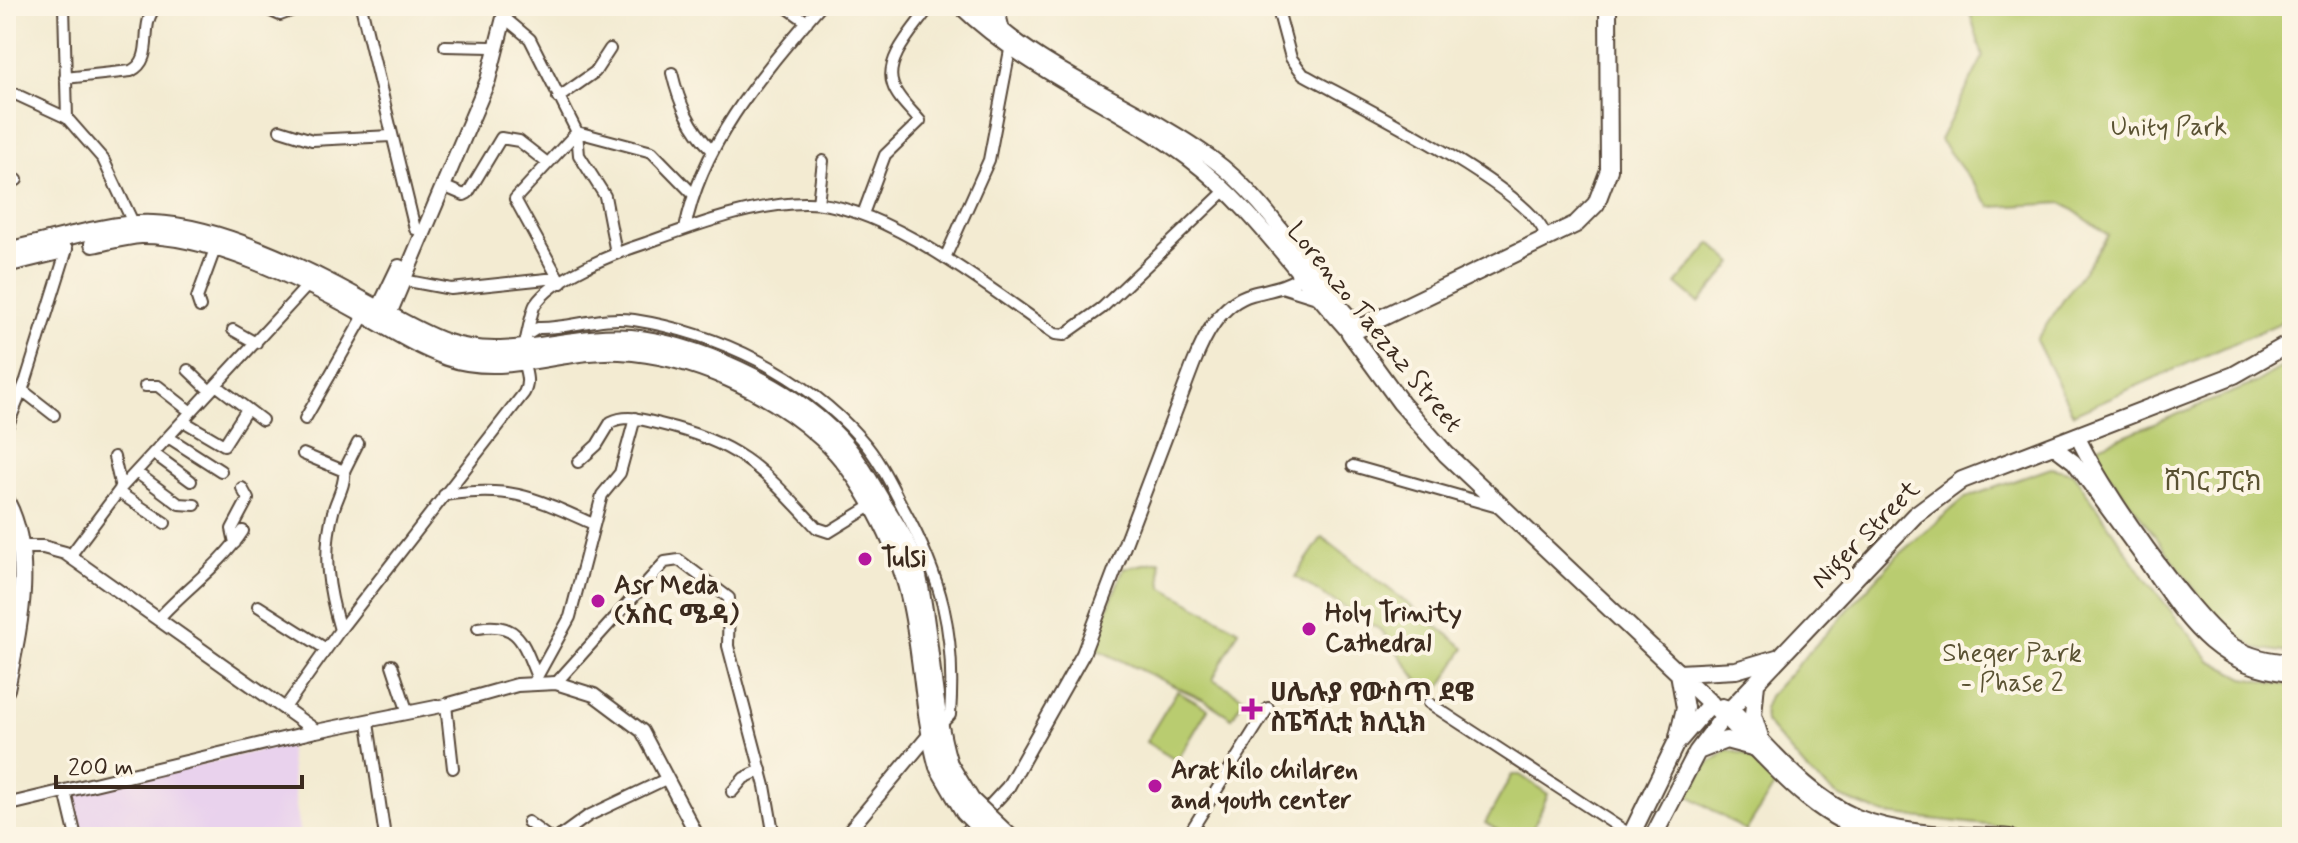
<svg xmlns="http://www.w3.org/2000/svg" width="2298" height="843" font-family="Mynerve,'Noto Sans Ethiopic',sans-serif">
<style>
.built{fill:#e9d2ed}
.green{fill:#b9cc70;stroke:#7a7b47;stroke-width:2}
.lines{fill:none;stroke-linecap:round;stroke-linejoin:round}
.minor-casing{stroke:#574739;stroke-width:14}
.tertiary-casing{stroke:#574739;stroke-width:16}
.secondary-casing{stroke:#574739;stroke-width:18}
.primary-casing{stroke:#574739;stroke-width:20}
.minor{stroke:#fff;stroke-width:10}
.tertiary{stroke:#fff;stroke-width:12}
.secondary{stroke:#fff;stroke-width:14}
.primary{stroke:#fff;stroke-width:16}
.primary-bridge-casing{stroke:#574739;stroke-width:20;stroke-linecap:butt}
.primary-bridge{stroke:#fff;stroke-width:16}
.poi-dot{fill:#b5179e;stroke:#fcf5e5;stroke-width:3}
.labels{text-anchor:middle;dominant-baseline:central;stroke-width:8;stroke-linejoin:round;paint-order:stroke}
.park-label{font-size:26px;fill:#5a5232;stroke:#fcf5e5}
.street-label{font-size:26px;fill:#3b2a1e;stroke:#fcf5e5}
.poi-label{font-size:26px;font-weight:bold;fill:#3b2a1e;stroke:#fcf5e5;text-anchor:start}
</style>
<rect width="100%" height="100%" fill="#fcf5e5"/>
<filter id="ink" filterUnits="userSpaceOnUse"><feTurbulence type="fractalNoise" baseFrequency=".0125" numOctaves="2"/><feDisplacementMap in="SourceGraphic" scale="16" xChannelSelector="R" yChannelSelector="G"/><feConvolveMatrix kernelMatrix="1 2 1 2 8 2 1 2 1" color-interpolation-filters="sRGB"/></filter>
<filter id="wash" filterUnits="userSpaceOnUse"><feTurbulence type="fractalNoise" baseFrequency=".006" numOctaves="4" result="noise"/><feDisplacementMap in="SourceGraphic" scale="32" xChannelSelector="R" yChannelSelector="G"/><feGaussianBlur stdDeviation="1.8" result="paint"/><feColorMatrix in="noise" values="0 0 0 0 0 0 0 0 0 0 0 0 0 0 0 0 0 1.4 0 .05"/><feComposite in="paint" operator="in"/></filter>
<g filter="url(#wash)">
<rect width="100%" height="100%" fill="#f3ebd2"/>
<path class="built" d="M288,744L300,837H74L64,796Z"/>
<path class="green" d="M1968,6H2292V312L2278,324L2073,414L2036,340L2108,235L2063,203L1991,207L1940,140L1983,57Z
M1711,243L1733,263L1699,303L1676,284Z
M2292,361V653H2289L2256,648L2221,625L2099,460L2096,447L2253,384Z
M2051,468L2073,473L2145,578L2210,660L2244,678L2292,686V837H2097L1885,814L1840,797L1811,775L1765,722L1764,709L1769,696L1899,554L1965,498Z
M1322,537L1465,648L1436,694L1420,683L1382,631L1295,577Z
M1160,561L1162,587L1239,630L1213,679L1244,698L1232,718L1204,700L1092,647L1124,568Z
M1177,691L1208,709L1177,761L1146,742Z
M1728,750L1744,754L1778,780L1746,831L1688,795L1707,765Z
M1512,775H1520L1548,794L1529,837H1511L1485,823Z"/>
</g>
<g filter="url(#ink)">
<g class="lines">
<g class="minor-casing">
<path id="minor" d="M64,6L67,118
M260,6L280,15L304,6
M361,6L415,229
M785,6L807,22
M998,6L1004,30
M1277,6L1291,58L1303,74C1347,99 1542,194 1546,239
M6,7L7,6
M505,18L530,39L577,132L579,155L605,196L616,253
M445,46L491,47
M672,73C679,103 690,128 712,150
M65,78L131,71C157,58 137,24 157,6
M15,94L67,118L103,159L136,229
M558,98L595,72L610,49
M280,130L312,140L391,136
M6,177L17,180
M443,186L464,195L468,193L501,138L519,141L546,162
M818,203L823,161
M863,214L885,155L920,121C911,110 897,98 893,85C883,59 917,26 930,6
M685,229C702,141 764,72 820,6
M945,258L989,160L1010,50
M403,280L451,289L556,278
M561,283L515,199L577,132L652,152L692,193
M200,307L197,298L215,249
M233,330L256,343
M530,333L538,328C570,329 601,315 634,320C718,333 805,375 861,439C879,459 890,483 902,506C942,578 956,633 950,715L939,726
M188,370L210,391
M216,385L262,420
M145,386H158L191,412
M22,390L54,415
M305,419L365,314
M183,421L224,445L247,409
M6,430L26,380L67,249
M168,437L221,471
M153,453L191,481
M303,454L344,471C346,485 336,499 333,512C322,554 328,589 340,630
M114,457L121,488
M578,462L597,445L611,422C627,414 644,420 660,424C741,443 762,469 817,528L829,532L876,503
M1353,466L1498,507
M344,471L358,443
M136,472L179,504L195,505
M118,492L165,523
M444,495C512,485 533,497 593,524
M235,543L232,529L248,499L242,488
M70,556L121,488L308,285
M258,606L326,649
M159,618C186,588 221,565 243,531
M478,628C520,621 523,644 537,677
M392,665L408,713
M556,683L665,562L679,560L729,598L728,646L765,786L774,837
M533,684L570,617L602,495L620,473L635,418
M1429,703L1634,837
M446,705L453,768
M284,709L340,630L524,393C531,380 524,370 523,358C523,351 532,310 535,305C553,277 615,253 646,243C696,225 751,204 805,203C881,201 993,291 1055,334L1064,335L1102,308L1226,190
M368,723L385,837
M65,791L76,837
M732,792L744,778L761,770
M528,822L548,837
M559,837L588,816L666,779
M1187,837L1268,708"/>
</g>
<g class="tertiary-casing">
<path id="tertiary" d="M1285,287L1317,297
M6,547H43L65,553L316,731
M6,805L316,731L446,705L517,685L556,683L594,695L642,731L698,837
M844,837L934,729
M962,837L1008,787L1083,654L1193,365C1204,337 1220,303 1252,294C1270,289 1285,288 1300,277"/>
</g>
<g class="secondary-casing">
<path id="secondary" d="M960,6C1029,72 1114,103 1188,158C1252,206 1297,275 1350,333
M976,6C1038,72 1138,104 1211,158C1273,203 1306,274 1359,327
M375,317L399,267
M386,321L488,80L507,6
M2077,435C2097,482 2192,620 2233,646C2251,657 2272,661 2292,662
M2053,446L2074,462C2097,494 2120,525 2143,557C2185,616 2212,668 2292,674
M1722,706L1731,709C1769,745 1807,796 1857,817C1905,836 1960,834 2010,837
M1724,716C1771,764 1813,819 1880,837"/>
</g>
<g class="primary-casing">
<path id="primary" d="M1608,6L1609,170L1596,204L1576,224L1350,333L1401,403L1446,454L1724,716
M93,244C109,241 125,236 141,235C209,234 302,279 361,312C389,328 417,346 447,357C505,377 562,348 620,351C692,355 769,390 822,438C861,473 897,544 909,595C923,652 922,711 938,767
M6,251C50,242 109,222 153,224C219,226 304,268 362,300C389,314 417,332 445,342C508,364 568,333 631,338C696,344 785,385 832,431C854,452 870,481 885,507C897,526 911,546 916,568C932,633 930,701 949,764
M6,264L63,250
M6,501C36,558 18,630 6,689
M1679,673L1736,670L1780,657
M1756,683L1753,715L1760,737
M1678,737L1685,708L1679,673
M1698,751L1726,740L1756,748
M1630,837L1675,745L1711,703
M1653,837L1697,752L1724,716L1915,515L1962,480L2234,375L2292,342"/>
</g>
<use href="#minor" class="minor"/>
<use href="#tertiary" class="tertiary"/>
<use href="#secondary" class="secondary"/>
<use href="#primary" class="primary"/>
<g class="primary-bridge-casing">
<path id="primary-bridge" d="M949,764L971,800L1010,837
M938,767L964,812L989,837"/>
</g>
<use href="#primary-bridge" class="primary-bridge"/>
</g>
</g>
<g class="poi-dot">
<circle cx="865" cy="559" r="8"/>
<circle cx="598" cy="601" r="8"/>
<circle cx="1309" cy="629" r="8"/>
<path d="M1248 697h8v8h8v8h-8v8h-8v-8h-8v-8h8z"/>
<circle cx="1155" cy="786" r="8"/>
</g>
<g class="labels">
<g class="park-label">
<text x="2169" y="128">Unity Park</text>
<text x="2213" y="483">ሸገር ፓርክ</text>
<text x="2012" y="654">Sheger Park<tspan x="2012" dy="30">- Phase 2</tspan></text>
</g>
<g class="street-label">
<text transform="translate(1374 328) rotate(51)">Lorenzo Taezaz Street</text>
<text transform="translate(1866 535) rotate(-45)">Niger Street</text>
</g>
<g class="poi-label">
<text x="881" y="559">Tulsi</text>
<text x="614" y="586">Asr Meda<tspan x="614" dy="30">(አስር ሜዳ)</tspan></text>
<text x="1325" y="614">Holy Trinity<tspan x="1325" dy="30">Cathedral</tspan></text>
<text x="1270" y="694">ሀሌሉያ የውስጥ ደዌ<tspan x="1270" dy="30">ስፔሻሊቲ ክሊኒክ</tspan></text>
<text x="1171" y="771">Arat kilo children<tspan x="1171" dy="30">and youth center</tspan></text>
</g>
</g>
<rect width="2298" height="843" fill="none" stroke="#fcf5e5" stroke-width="32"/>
<path d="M56 775v12h246v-12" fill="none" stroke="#3b2a1e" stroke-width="4"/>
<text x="68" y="775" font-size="24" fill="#3b2a1e" stroke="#fcf5e5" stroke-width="6" paint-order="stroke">200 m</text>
</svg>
